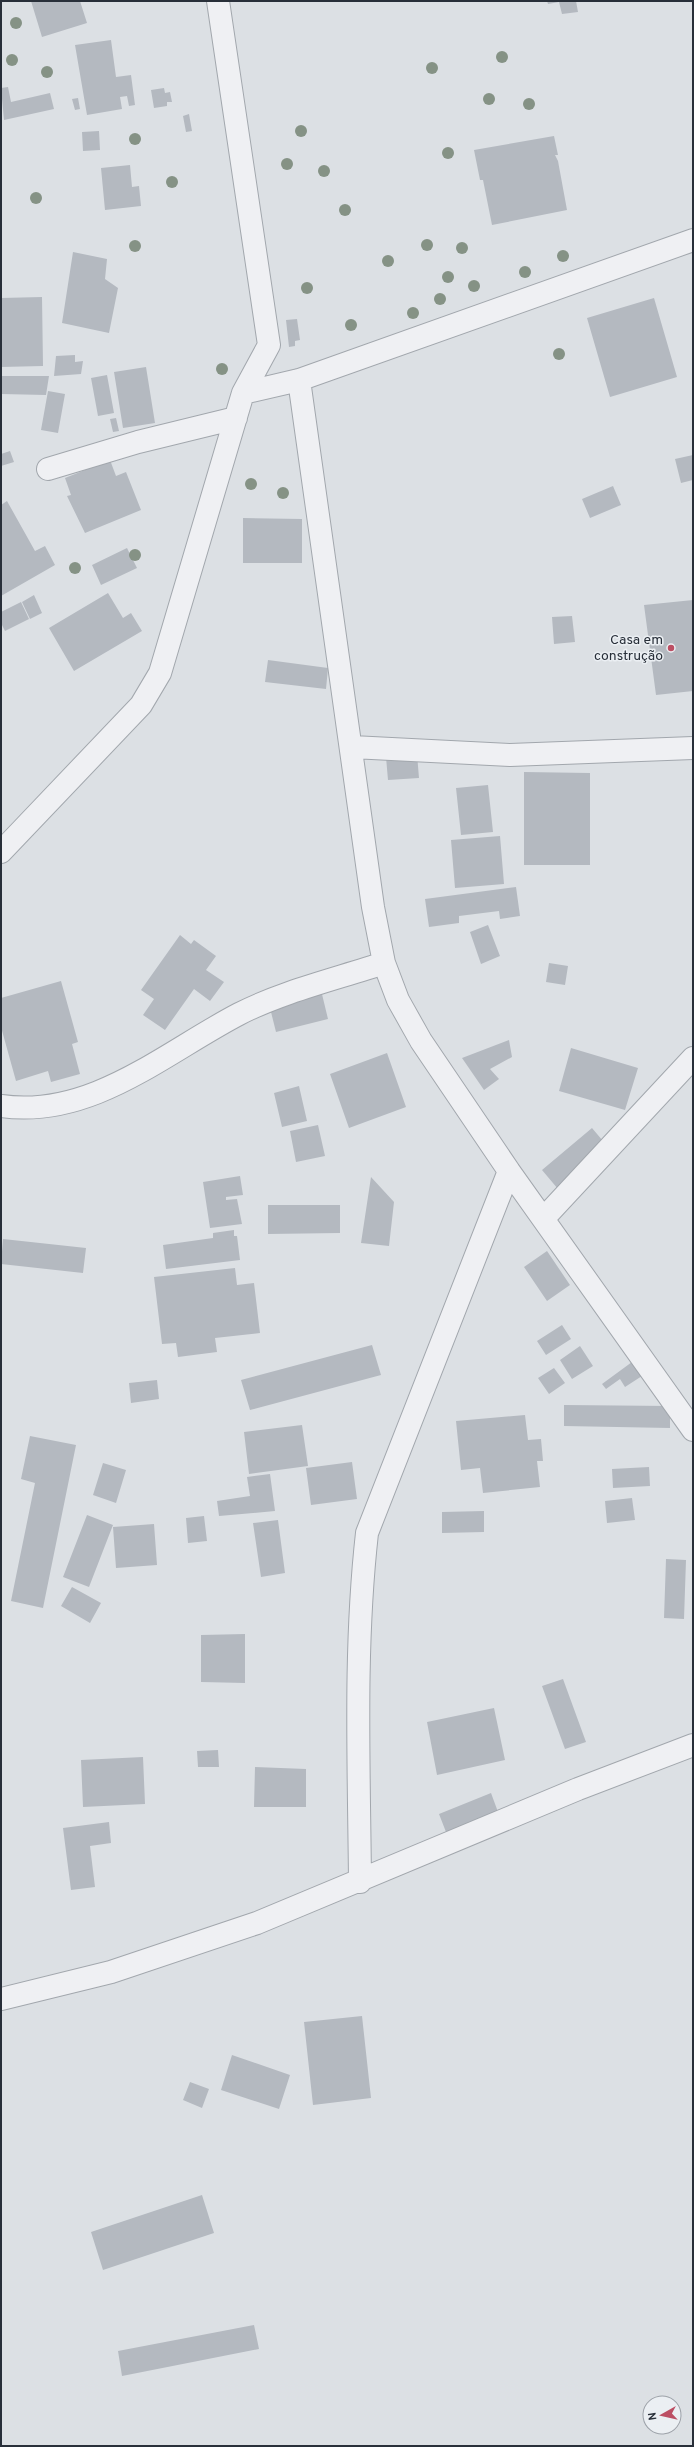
<svg xmlns="http://www.w3.org/2000/svg" width="694" height="2447" font-family="Overpass,sans-serif">
<style>
.building{fill:#b4b9c0}
.lines{fill:none;stroke-linecap:round;stroke-linejoin:round}
.street-casing{stroke:#a2a7ad;stroke-width:24}
.street{stroke:#eff0f3;stroke-width:22}
.tree{fill:#859285}
.poi-dot{fill:#bc4f64;stroke:#ebeff3;stroke-width:1.5}
.labels{text-anchor:middle;dominant-baseline:central;stroke-width:3;stroke-linejoin:round;paint-order:stroke}
.poi-label{font-size:14px;fill:#282f39;stroke:#ebeff3;text-anchor:end}
</style>
<rect width="100%" height="100%" fill="#dce0e4"/>
<path class="building" d="M31,1H80L87,23L42,37Z
M547,1H576L578,12L562,14L559,2L548,4Z
M111,40L116,77L131,75L135,105L129,106L127,96L120,97L122,109L87,115L75,45Z
M8,87L11,102L50,93L54,109L4,120L1,88Z
M164,88L165,93L170,92L172,102H167V106L154,108L151,90Z
M78,98L80,109L75,110L72,99Z
M189,114L192,131L186,132L183,116Z
M99,131L100,150L83,151L82,132Z
M554,136L558,155H555L558,161L567,210L492,225L483,180H480L474,150Z
M130,165L132,187L139,186L141,206L105,210L101,168Z
M73,252L107,259L105,279L118,288L109,333L62,323Z
M42,297L43,366L1,367V298Z
M654,298L677,377L610,397L587,318Z
M297,319L300,340L295,341V346L289,347L286,320Z
M75,355V362L83,361L81,374L54,376L56,356Z
M146,367L155,423L123,428L114,372Z
M107,375L114,413L98,416L91,378Z
M1,376H49L46,395L1,394Z
M48,391L65,394L58,433L41,430Z
M116,418L119,431L113,432L110,419Z
M10,451L14,462L1,466V454Z
M693,455V480L681,483L675,459Z
M110,460L116,476L126,472L141,510L85,533L67,496L71,495L65,478Z
M613,486L621,505L590,518L582,499Z
M7,501L35,551L45,546L55,565L1,596V505Z
M243,518L302,519V563H243Z
M127,548L137,568L101,585L92,565Z
M108,593L123,618L131,613L142,631L74,671L49,628Z
M34,595L42,613L30,619L22,602Z
M693,600V691L656,695L644,605Z
M21,602L29,619L5,631L1,623V612Z
M572,616L575,642L554,644L552,617Z
M268,660L328,668L326,689L265,682Z
M417,754L419,778L388,780L386,757Z
M524,772L590,773V865H524Z
M488,785L493,832L461,835L456,788Z
M500,836L504,884L455,888L451,840Z
M516,887L520,916L500,919L499,911L459,916V923L429,927L425,899Z
M488,925L500,956L481,964L470,932Z
M180,935L191,944L194,940L216,956L206,970L224,982L210,1001L194,989L165,1030L143,1015L154,999L141,990Z
M549,963L568,966L565,985L546,982Z
M61,981L78,1042L72,1044L80,1074L51,1082L48,1071L16,1081L1,1027V998Z
M321,990L328,1019L276,1032L269,1004Z
M509,1040L512,1057L490,1069L499,1079L484,1090L462,1058Z
M571,1048L638,1068L625,1110L559,1091Z
M387,1053L406,1107L349,1128L330,1074Z
M299,1086L307,1121L282,1127L274,1093Z
M318,1125L325,1156L296,1162L290,1131Z
M592,1128L608,1147L558,1189L542,1170Z
M240,1176L243,1195L226,1197V1200L237,1199L242,1224L210,1228L203,1182Z
M371,1177L394,1202L389,1246L361,1243Z
M268,1205H340V1233L268,1234Z
M234,1230V1236H237L240,1260L166,1269L163,1245L213,1238V1233Z
M3,1239L86,1248L83,1273L1,1264Z
M547,1251L570,1285L547,1301L524,1267Z
M235,1268L237,1285L254,1283L260,1333L215,1338L217,1352L178,1357L176,1343L162,1344L154,1277Z
M562,1325L571,1339L546,1355L537,1341Z
M372,1345L381,1375L250,1410L241,1380Z
M580,1346L593,1366L572,1379L560,1360Z
M632,1362L642,1376L625,1387L620,1379L606,1389L602,1384Z
M554,1368L565,1383L549,1394L538,1378Z
M157,1380L159,1399L131,1403L129,1383Z
M564,1405L670,1406V1428L564,1426Z
M525,1415L528,1440L541,1439L543,1461H537L540,1487L483,1493L480,1468L461,1470L456,1421Z
M302,1425L308,1466L249,1474L244,1432Z
M30,1436L76,1445L43,1608L11,1601L35,1483L21,1479Z
M352,1462L357,1499L311,1505L306,1468Z
M103,1463L126,1470L116,1503L93,1495Z
M649,1467L650,1486L613,1488L612,1469Z
M270,1474L275,1511L219,1516L217,1501L250,1496L247,1477Z
M632,1498L635,1520L607,1523L605,1501Z
M484,1511V1532L442,1533V1512Z
M87,1515L113,1525L89,1587L63,1577Z
M204,1516L207,1541L188,1543L186,1518Z
M278,1520L285,1573L261,1577L253,1523Z
M154,1524L157,1565L116,1568L113,1527Z
M666,1559L686,1560L684,1619L664,1618Z
M72,1587L101,1603L90,1623L61,1606Z
M245,1634V1683L201,1682V1635Z
M563,1679L586,1742L565,1749L542,1686Z
M494,1708L505,1760L437,1775L427,1722Z
M218,1750L219,1767H198L197,1751Z
M143,1757L145,1804L83,1807L81,1760Z
M255,1767L306,1769V1807H254Z
M491,1793L498,1812L446,1832L439,1814Z
M109,1822L111,1843L90,1846L95,1887L71,1890L63,1828Z
M362,2016L371,2098L313,2105L304,2022Z
M232,2055L290,2075L279,2109L221,2090Z
M190,2082L209,2089L202,2108L183,2100Z
M202,2195L214,2233L103,2270L91,2232Z
M254,2325L259,2349L122,2376L118,2351Z"/>
<g class="lines">
<g class="street-casing">
<path id="street" d="M299,380L373,907L384,963L398,1000L421,1041L509,1171L693,1430
M243,393L299,380L693,240
M48,469L138,442L236,418
M352,747L510,755L693,748
M1,852L141,705L160,673L243,393L269,345L218,1
M1,1106C91,1119 164,1053 239,1014C284,991 336,979 384,963
M544,1218L693,1058
M360,1882C359,1765 354,1649 367,1533L509,1171
M1,1999L111,1972L257,1923L578,1789L693,1745"/>
</g>
<use href="#street" class="street"/>
</g>
<g class="tree">
<circle cx="16" cy="23" r="6"/>
<circle cx="502" cy="57" r="6"/>
<circle cx="12" cy="60" r="6"/>
<circle cx="432" cy="68" r="6"/>
<circle cx="47" cy="72" r="6"/>
<circle cx="489" cy="99" r="6"/>
<circle cx="529" cy="104" r="6"/>
<circle cx="301" cy="131" r="6"/>
<circle cx="135" cy="139" r="6"/>
<circle cx="448" cy="153" r="6"/>
<circle cx="287" cy="164" r="6"/>
<circle cx="324" cy="171" r="6"/>
<circle cx="172" cy="182" r="6"/>
<circle cx="36" cy="198" r="6"/>
<circle cx="345" cy="210" r="6"/>
<circle cx="427" cy="245" r="6"/>
<circle cx="135" cy="246" r="6"/>
<circle cx="462" cy="248" r="6"/>
<circle cx="563" cy="256" r="6"/>
<circle cx="388" cy="261" r="6"/>
<circle cx="525" cy="272" r="6"/>
<circle cx="448" cy="277" r="6"/>
<circle cx="474" cy="286" r="6"/>
<circle cx="307" cy="288" r="6"/>
<circle cx="440" cy="299" r="6"/>
<circle cx="413" cy="313" r="6"/>
<circle cx="351" cy="325" r="6"/>
<circle cx="559" cy="354" r="6"/>
<circle cx="222" cy="369" r="6"/>
<circle cx="251" cy="484" r="6"/>
<circle cx="283" cy="493" r="6"/>
<circle cx="135" cy="555" r="6"/>
<circle cx="75" cy="568" r="6"/>
</g>
<circle class="poi-dot" cx="671" cy="648" r="4"/>
<g class="labels">
<g class="poi-label">
<text x="663" y="640">Casa em<tspan x="663" dy="16">construção</tspan></text>
</g>
</g>
<rect width="694" height="2447" fill="none" stroke="#282f39" stroke-width="4"/>
<g transform="translate(662 2415) rotate(262)"><circle r="19" fill="#ebeff3" stroke="#9da2a9"/>
<path d="M0-3L7 15L0 10L-7 15Z" fill="#bc4f64"/>
<text y="-6" font-size="11" font-weight="bold" text-anchor="middle" fill="#282f39">N</text>
</g>
</svg>
